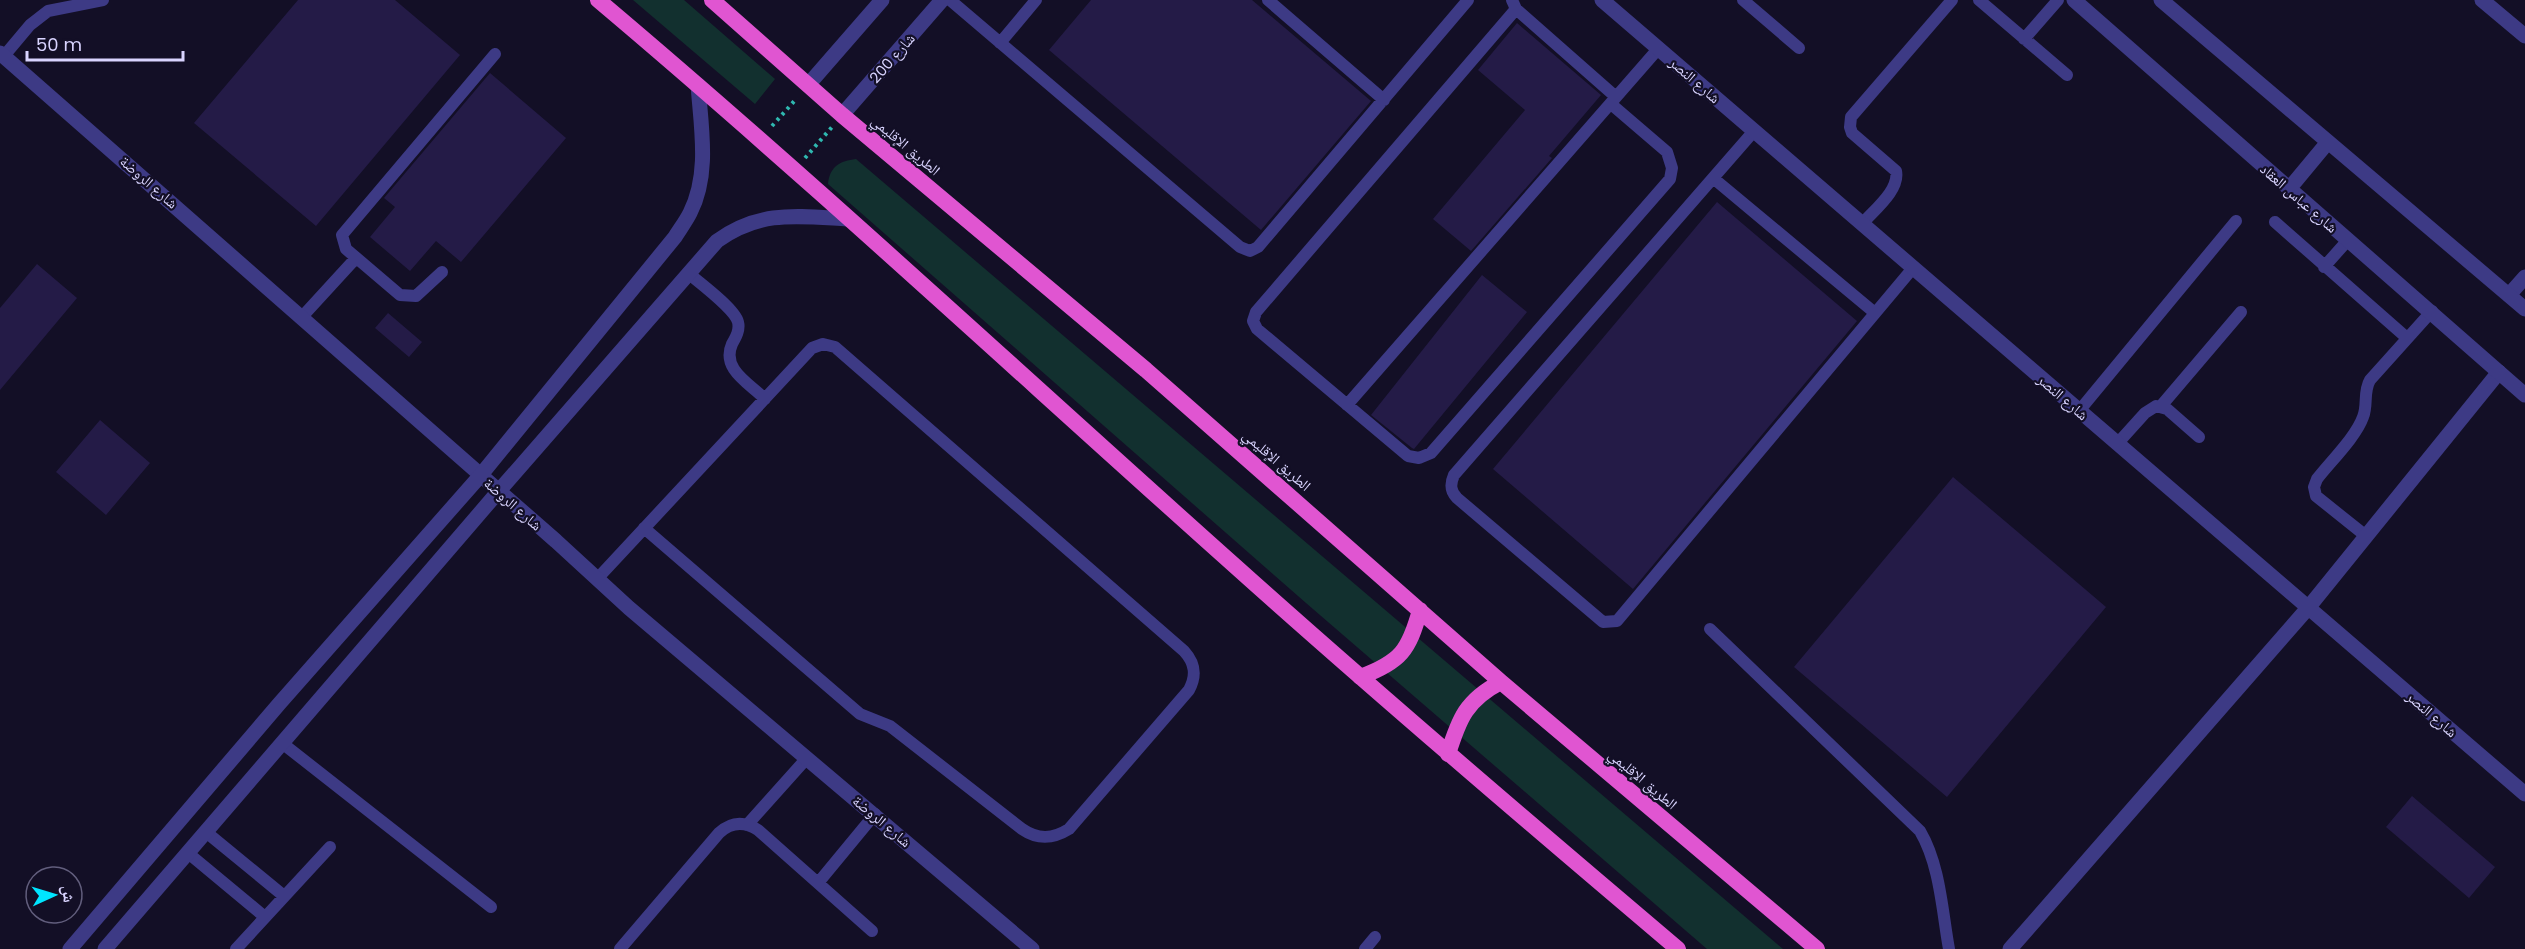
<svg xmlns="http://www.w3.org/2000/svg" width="2525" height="949" font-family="Poppins,'Noto Naskh Arabic',sans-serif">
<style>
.green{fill:#12302f}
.building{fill:#241b47}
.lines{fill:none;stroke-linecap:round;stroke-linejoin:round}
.path{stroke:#2fb8b0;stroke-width:4;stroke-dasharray:3 4.5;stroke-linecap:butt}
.service{stroke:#3d3a85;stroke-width:12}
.minor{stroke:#3d3a85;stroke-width:15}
.tertiary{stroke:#3d3a85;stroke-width:15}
.trunk{stroke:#e055d1;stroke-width:16}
.labels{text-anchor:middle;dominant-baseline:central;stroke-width:4.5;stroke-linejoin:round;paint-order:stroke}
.street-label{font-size:15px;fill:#d9d4ff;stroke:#130f26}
</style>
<rect width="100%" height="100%" fill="#130f26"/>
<path class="green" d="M633,0H684L775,79L755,104Z
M856,159L1783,949H1707L1306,603L828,184C830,166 840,161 856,159Z"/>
<path class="building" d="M298,0H395L460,55L316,226L194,123Z
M1091,0H1252L1371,101L1261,230L1049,50Z
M1517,23L1601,95L1549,156L1552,158L1471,251L1433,219L1525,110L1478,70Z
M490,73L566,138L461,262L436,241L410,271L370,237L395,207L384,198Z
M1717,202L1857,321L1633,589L1493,469Z
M37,264L77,298L0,390V308Z
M1482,275L1527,312L1414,449L1412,448L1371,415Z
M388,313L422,342L409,357L375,328Z
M100,420L150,463L106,515L56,472Z
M1953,477L2106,607L1947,797L1794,667Z
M2412,796L2495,867L2469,898L2386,827Z"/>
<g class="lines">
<path class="path" d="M772,126L797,98
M805,158L832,127"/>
<path class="service" d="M950,0L1240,247L1250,251L1258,247L1468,0
M1268,0L1384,100
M1512,0L1516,9L1616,97
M1743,0L1799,48
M1979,0L2067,75
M1516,9L1256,312L1253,321L1257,329L1408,456L1419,458L1431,453L1670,179L1672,168L1667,152L1611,104
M2024,39L2058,0
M1000,43L1036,0
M4,56L30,25L48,11L103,0
M1754,131L1454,475C1450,484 1450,491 1457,498L1603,622L1617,621L1913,268
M1713,178L1875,313
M2275,222L2407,338
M1862,224C1874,210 1900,190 1896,171L1852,133L1850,127L1851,117L1952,0
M2324,267L2348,240
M442,272L416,296L400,295L346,249L342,235L495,54
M688,273C700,283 735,309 738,322C740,330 736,337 732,344C721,369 749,383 765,399
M301,318L356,258
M1347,405L1658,49
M2161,406L2241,312
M2079,411L2236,221
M2117,444L2145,413L2156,406L2167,409L2199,437
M2366,536L2316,496L2314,487L2317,479C2330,462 2356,437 2363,417C2368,405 2363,392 2370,380L2432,311
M597,579L812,348L823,344L835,347L1184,651C1195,663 1197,675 1189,690L1069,829C1053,839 1038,840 1022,829L890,726L860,714L644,528
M1710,629L1920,831C1940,865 1942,910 1949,949
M282,743L491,907
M747,825L807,758
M206,832L284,896
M188,853L265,917
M818,883L875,814
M236,949L330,847
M620,949L719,833C731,822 744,821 758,830L872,931
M1365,949L1375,937"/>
<path class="minor" d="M1602,0L2525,794
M2482,0L2525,36
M0,53L556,541L629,608L1032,949
M2509,295L2525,277
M2010,949L2308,608L2499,372"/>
<path class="tertiary" d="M2074,0L2525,395
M2161,0L2525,309
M808,85L882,0
M842,115L942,0
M2289,189L2328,142
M70,949L279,704L480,476L675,237C680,229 686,221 690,213C710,174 701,127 698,85
M105,949L498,492L717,241C760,210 797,216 847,219"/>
<path class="trunk" d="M598,0C815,183 1023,377 1235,566C1380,696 1529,823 1678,949
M712,0L842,115L1146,370L1501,682L1817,949
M1360,677C1401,662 1409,650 1420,610
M1448,754C1459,719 1466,700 1501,682"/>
</g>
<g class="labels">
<g class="street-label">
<text transform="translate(892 58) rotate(-49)">شارع 200</text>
<text transform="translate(1695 80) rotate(41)">شارع النصر</text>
<text transform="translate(906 145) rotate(40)">الطريق الإقليمي</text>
<text transform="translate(149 182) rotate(41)">شارع الروضة</text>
<text transform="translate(2299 198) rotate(41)">شارع عباس العقاد</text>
<text transform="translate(2063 397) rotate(41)">شارع النصر</text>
<text transform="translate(1277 460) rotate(41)">الطريق الإقليمي</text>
<text transform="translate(513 504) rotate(41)">شارع الروضة</text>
<text transform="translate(2432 714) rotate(41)">شارع النصر</text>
<text transform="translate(1643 779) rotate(40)">الطريق الإقليمي</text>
<text transform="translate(882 821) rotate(40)">شارع الروضة</text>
</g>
</g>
<g transform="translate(54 895) rotate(86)"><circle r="28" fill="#130f26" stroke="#625e7d" stroke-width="1.5"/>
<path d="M0-4.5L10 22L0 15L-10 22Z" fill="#00e5ff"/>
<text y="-9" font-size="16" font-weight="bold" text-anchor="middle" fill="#d9d4ff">ش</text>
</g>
<path d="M27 51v9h156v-9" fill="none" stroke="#d9d4ff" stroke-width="3"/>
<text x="36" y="51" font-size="18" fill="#d9d4ff" stroke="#130f26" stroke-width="4.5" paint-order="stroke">50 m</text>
</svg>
